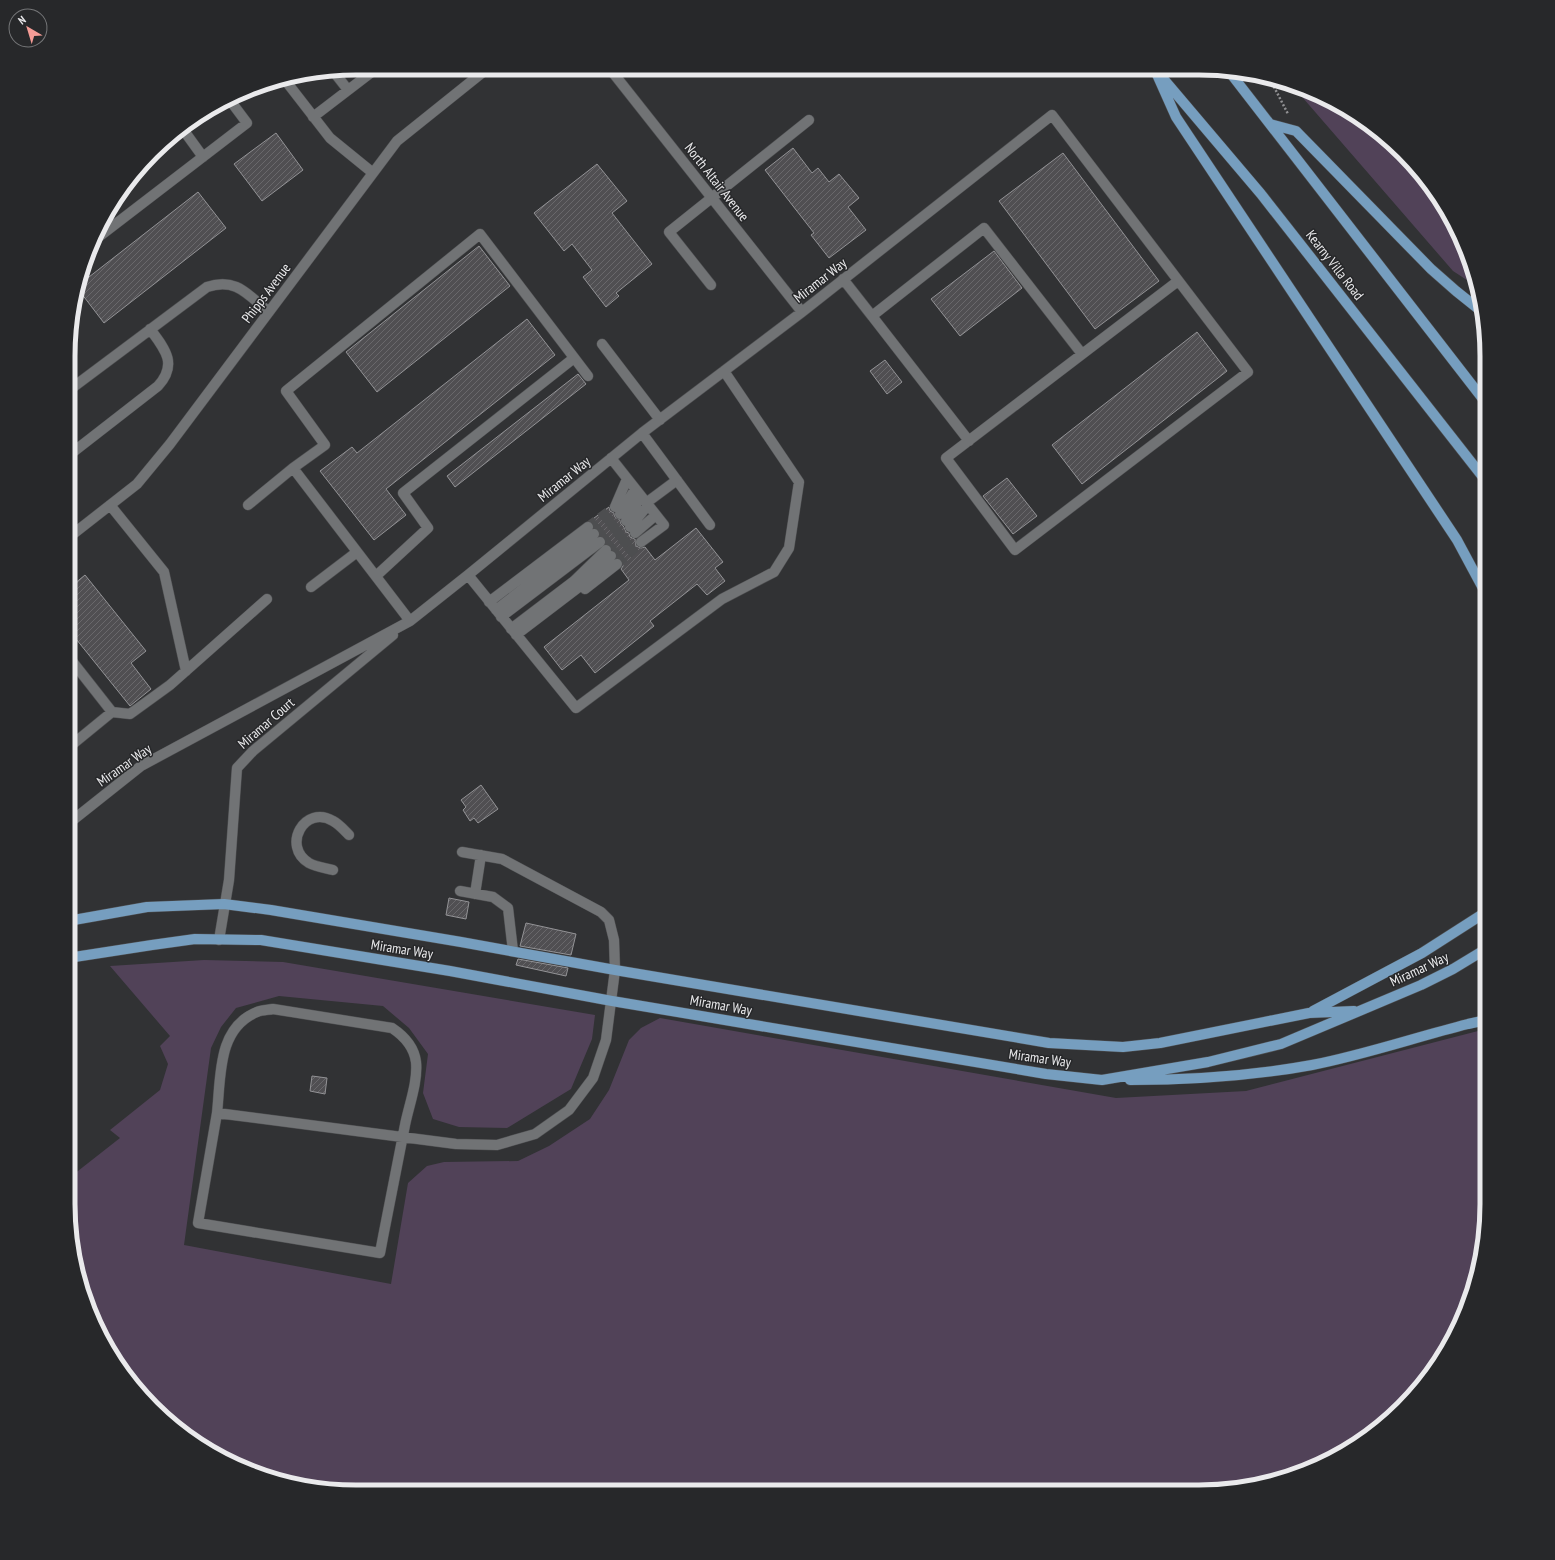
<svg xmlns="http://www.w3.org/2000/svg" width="1555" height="1560" font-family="'PT Sans Narrow',sans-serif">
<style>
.green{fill:#514258}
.building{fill:url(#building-hatch);stroke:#939396}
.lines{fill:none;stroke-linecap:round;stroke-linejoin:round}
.minor-tunnel{stroke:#4d4e50;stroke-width:10;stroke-dasharray:10 5;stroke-linecap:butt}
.minor-casing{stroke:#4f5052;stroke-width:11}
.major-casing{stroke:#4f5052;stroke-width:11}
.path{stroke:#919193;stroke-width:2.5;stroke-dasharray:2 2;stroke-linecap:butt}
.minor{stroke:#717375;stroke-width:10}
.major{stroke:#769ebf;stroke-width:10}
.labels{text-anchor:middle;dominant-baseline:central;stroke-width:3;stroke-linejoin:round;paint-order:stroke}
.street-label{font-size:14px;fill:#eaeaec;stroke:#27282a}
.rim{fill:none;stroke:#eaeaec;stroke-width:5}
</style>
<defs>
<pattern id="building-hatch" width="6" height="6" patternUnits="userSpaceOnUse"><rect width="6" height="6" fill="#504f52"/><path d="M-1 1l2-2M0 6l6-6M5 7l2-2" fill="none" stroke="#69686b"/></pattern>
</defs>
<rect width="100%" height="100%" fill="#313234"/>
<path class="green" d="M1290,83L1343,106L1389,140L1428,181L1472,263L1476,286L1453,271Z
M204,960L283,962L595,1015L592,1039L571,1089L507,1128L459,1127L433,1119L423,1093L428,1054L409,1028L383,1006L279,996L236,1008L221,1027L211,1048L184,1245L391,1284L408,1183L427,1166L444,1162L518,1161L549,1146L590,1119L609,1090L629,1040L641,1028L660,1018L1116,1098L1246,1091L1478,1031L1486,1030V1223L1477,1278L1457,1332L1416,1394L1374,1433L1292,1477L1218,1491H337L281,1482L228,1462L166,1421L127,1379L83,1297L69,1223V1178L120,1138L110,1130L160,1090L168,1064L160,1046L170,1036L110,966Z"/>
<path class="building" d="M276,133L303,170L262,201L234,164Z
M793,148L812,173L818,168L829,182L839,174L859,198L848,207L866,230L829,258L811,235L814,233L765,170Z
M1063,153L1159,281L1095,329L999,201Z
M597,164L627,201L612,213L652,264L616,293L619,296L606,307L583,277L592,270L572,244L564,251L534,213Z
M198,192L226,228L104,323L78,289L80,284Z
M479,246L510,286L377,392L346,352Z
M994,251L1022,288L960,336L931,299Z
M527,319L555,355L386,489L406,515L374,540L320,471L352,447L357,453Z
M1197,332L1227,371L1082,484L1052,445Z
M885,360L902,382L887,394L870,371Z
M578,374L586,384L455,487L447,476Z
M1007,478L1037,516L1013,534L983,496Z
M609,507L610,511L614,513L615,517L620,520L621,524L624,527L626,532L629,533L630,537L635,539L636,546L641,548L645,547L655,560L696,528L723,562L715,568L725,581L707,595L697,584L650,621L654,626L595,673L581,655L562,670L544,647L629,580L621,569L623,566L622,560L617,558L616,552L612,550L610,545L606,544L605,538L600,536L599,530L594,528L593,523L590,521Z
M85,575L146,651L131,663L151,689L130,706L68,629V589Z
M481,785L498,809L478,823L474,818L470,821L463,810L466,807L461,800Z
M449,898L469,902L466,919L446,915Z
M526,923L576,934L571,955L520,946Z
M518,959L568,968L566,976L516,965Z
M312,1076L327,1078L325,1094L310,1091Z"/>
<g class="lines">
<path class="minor-tunnel" d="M588,527L615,507
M594,534L620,514
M600,542L626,521
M606,550L630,527
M611,556L635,533
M617,564L641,542"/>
<g class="minor-casing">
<path id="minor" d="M610,69L802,312
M334,72L348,90
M285,80L330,138L373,173
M313,117L377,68
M182,128L203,157
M96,239L247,123L229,99
M843,279L872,316
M711,285L669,232L809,120
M602,344L660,420
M68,391L207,287C236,277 248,295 269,312
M642,433L710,525
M969,441L872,316L984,228L1082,354
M68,456L158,386C178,364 165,349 150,329
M611,458L664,525L641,542
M293,468L410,621
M646,503L677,480
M110,505L164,572L186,671
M248,505L293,468L325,445L286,391L480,234L588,376
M615,507L627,479
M620,514L635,489
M626,521L641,496
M630,527L648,505
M635,533L656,515
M68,538L137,484L170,444L397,141L488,68
M468,575L576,708L722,599L774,572L789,548L799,482L724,371
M376,576L428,528L403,493L574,358
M311,587L357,552
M585,589L617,564
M489,602L588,527
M496,610L594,534
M501,617L600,542
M511,629L574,581L606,550
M516,635L579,587L611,556
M68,656L112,712
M68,748L112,712L130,714L170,685L267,599
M68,824L141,766L410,621L468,575L642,433L802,312L1052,115L1248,372L1015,550L946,458L1178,281
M333,870C326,868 316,867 309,863C281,846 305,804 333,821C339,824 344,830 349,835
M460,891L493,897L508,908L513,951
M475,894L481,855
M219,940L229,880L237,768L253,751L393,635
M217,1113C221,1077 217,1028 257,1012C262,1010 268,1010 273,1009L392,1028C404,1036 414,1046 416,1062C418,1082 409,1105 405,1125C397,1167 388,1210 380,1253L198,1223L217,1113L456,1144L497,1145L535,1134L569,1110L593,1078L606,1040L615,970L614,940L609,920L601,912L502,859L462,852"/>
</g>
<g class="major-casing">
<path id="major" d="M1155,70L1176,117L1457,540L1486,594
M1228,70L1486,403
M1161,76L1261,194L1486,481
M1270,124L1296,131L1431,269L1456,291L1481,311
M68,921L147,907L224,904L271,910L461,942L615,970L1049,1043L1123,1047L1160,1043L1309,1013L1354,1011
M68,958L152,945L195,939L261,940L450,971L612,1001L1046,1074L1102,1080L1208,1062L1281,1044L1421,985L1453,969L1486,949
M1313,1011L1422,953L1486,912
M1130,1080C1190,1080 1252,1076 1312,1065C1364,1055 1416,1037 1468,1024L1486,1020"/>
</g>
<path class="path" d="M1272,83L1288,114"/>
<use href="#minor" class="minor"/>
<use href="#major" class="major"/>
</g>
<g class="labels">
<g class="street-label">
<text transform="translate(717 182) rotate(52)">North Altair Avenue</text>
<text transform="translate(1335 265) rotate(52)">Kearny Villa Road</text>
<text transform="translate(820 280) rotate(-38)">Miramar Way</text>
<text transform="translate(266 293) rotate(-53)">Phipps Avenue</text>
<text transform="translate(564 479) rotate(-39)">Miramar Way</text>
<text transform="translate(266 723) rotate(-41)">Miramar Court</text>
<text transform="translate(124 765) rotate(-35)">Miramar Way</text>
<text transform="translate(402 949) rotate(9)">Miramar Way</text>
<text transform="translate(1419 969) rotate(-25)">Miramar Way</text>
<text transform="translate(721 1005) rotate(10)">Miramar Way</text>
<text transform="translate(1040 1058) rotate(8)">Miramar Way</text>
</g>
</g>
<path d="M0 0H1555V1560H0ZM356 75H1199A281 281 0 0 1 1480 356V1204A281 281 0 0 1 1199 1485H356A281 281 0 0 1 75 1204V356A281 281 0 0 1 356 75Z" fill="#27282a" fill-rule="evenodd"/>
<path class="rim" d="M356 75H1199A281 281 0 0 1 1480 356V1204A281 281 0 0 1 1199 1485H356A281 281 0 0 1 75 1204V356A281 281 0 0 1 356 75Z"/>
<g transform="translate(28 28) rotate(322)"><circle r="19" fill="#27282a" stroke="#757678"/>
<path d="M0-3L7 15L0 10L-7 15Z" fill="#f59c96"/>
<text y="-6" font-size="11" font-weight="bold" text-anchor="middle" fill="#eaeaec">N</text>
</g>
</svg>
